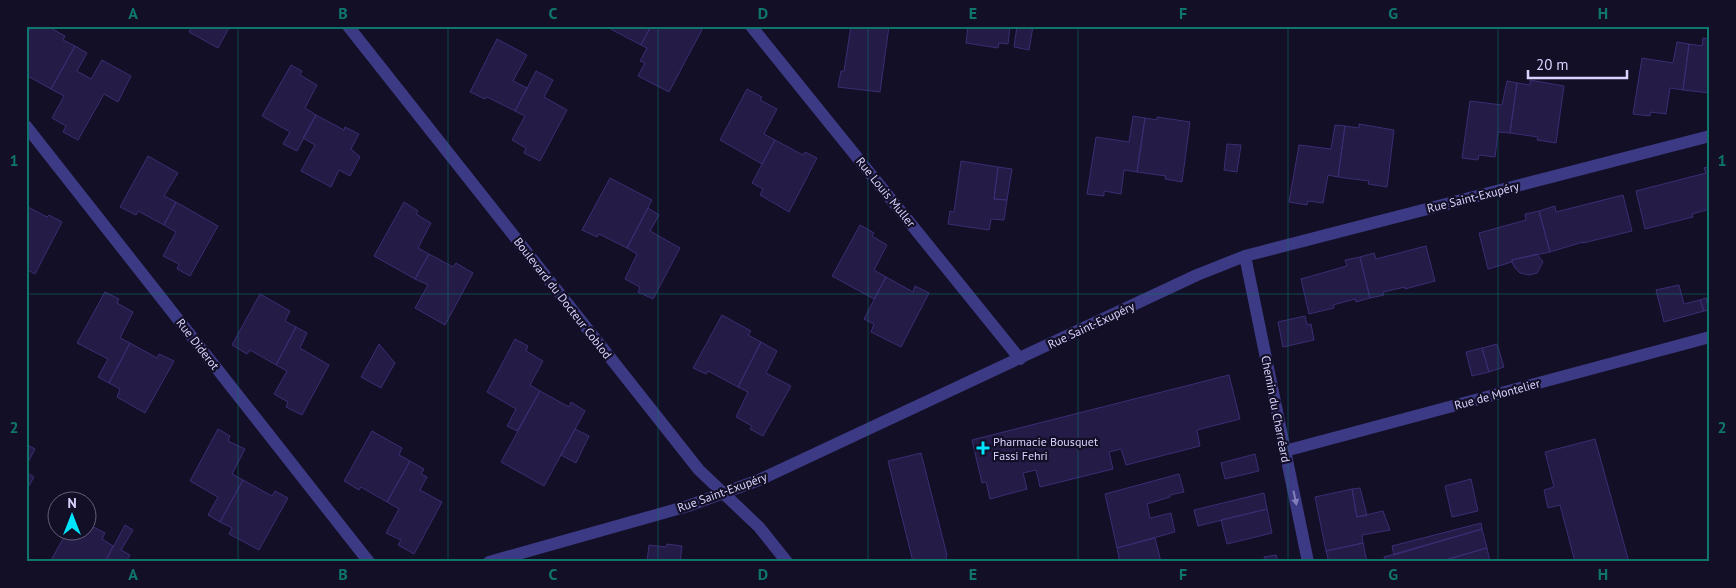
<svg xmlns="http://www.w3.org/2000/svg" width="1736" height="588" font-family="'PT Sans',sans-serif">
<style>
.building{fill:#241b47;stroke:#3b2d73}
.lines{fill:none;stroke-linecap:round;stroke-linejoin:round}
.street{stroke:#3d3a85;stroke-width:12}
.oneway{fill:#837fbc}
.grid{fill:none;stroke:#0f766e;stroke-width:1;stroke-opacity:0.55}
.poi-dot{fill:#00e5ff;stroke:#130f26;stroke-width:2}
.labels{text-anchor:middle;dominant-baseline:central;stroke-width:4.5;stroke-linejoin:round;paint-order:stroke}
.street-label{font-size:12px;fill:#d9d4ff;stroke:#130f26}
.poi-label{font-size:12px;fill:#d9d4ff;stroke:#130f26;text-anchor:start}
.neatline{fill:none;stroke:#0f766e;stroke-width:2}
.grid-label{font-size:16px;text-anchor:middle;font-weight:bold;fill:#0f766e}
</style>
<rect width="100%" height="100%" fill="#130f26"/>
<path class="building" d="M32,26H47L65,36L63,40L75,46L51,89L26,75V36Z
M192,26H230L218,48L189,32Z
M605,26H651L641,45Z
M651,26H704L669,92L638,76L645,63L640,61L647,48L641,45Z
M851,26H889L880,92L838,87L841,71H844Z
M968,26H1010L1008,44L999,43L998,48L966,43Z
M1017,26H1033L1029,50L1014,47Z
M1703,38L1710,39V98V93L1683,90L1689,44L1702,46Z
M497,39L527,55L513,81L527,88L515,111L487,97L485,99L470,92Z
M1677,42L1689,44L1683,90L1670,88L1666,114L1651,112L1650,116L1633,114L1642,58L1673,63Z
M75,46L87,53L77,71L91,79L102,60L131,76L118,102L104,94L78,140L63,132L66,126L52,118L64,96L51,89Z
M291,65L302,71L300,75L317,85L305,108L316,115L297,151L283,144L290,132L262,116Z
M536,71L553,80L544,97L567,110L540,161L524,153L526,148L512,140L525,116L515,111Z
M1530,80L1564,86L1556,143L1537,140L1538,137L1510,133L1517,83L1530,85Z
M1507,81L1517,83L1510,133L1498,132L1495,157L1479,155L1478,160L1462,158L1470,101L1502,105Z
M747,89L762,97L760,100L777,109L764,134L775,140L762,164L720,140Z
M316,115L344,130L345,127L359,134L351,149L360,157L350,176L339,170L331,187L301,171L315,145L303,138Z
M1133,116L1145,118L1137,172L1124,170L1121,194L1104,191V196L1087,194L1096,137L1129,142Z
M1157,117L1190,122L1182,182L1165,179L1166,176L1137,172L1145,118L1157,120Z
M1359,124L1394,130L1387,187L1368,184L1369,181L1338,177L1345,126L1359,128Z
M1335,125L1345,126L1338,177L1328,175L1323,203L1308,201L1307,205L1289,202L1299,145L1331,149Z
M775,140L803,155L805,152L817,158L789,212L760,195L763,189L752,183Z
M1227,144L1241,145L1237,172L1224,170Z
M148,156L178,173L164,196L176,202L164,225L138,211L136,215L120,207Z
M961,161L998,167L994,199L1007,200L1004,220L991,219L989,230L948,224L950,211L954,212Z
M1710,166V209L1692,214L1693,217L1645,229L1636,191L1706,173L1704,168Z
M998,167L1012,169L1007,200L994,199Z
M610,178L652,200L627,248L599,234L597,237L582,230Z
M1623,195L1632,231L1583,243V242L1550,252L1539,211L1555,206L1556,212Z
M176,202L218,226L190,276L177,269L179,264L163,256L176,232L164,225Z
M404,202L418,211L416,214L431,223L418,248L429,254L415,279L374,256Z
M26,206L47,217L49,215L62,222L35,274L26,269Z
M648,208L659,215L650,231L680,248L653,299L638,292L640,287L625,279L637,254L627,248Z
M1539,211L1550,252L1512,260V262L1488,269L1479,233L1526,220L1525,214Z
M860,225L874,233L872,236L887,245L874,270L886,277L874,299L832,276Z
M1426,246L1435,281L1405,289V287L1383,292L1384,295L1370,298L1360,257L1374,253L1376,259Z
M429,254L453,267L456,263L473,273L445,325L415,308L428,285L415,279Z
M1537,254L1543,262L1537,273L1529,275L1520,273L1515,268L1512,262V260Z
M1360,257L1370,298L1356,302L1355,299L1333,305L1334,308L1309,314L1301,279L1347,266L1345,260Z
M886,277L913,292L915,286L929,293L901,347L871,332L874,324L864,319Z
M1679,285L1684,304L1700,300L1704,311L1664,322L1656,290Z
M105,292L119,299L117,303L133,312L120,338L130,343L109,383L98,377L108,359L77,343Z
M260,294L290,311L285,321L296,327L276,365L250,350L247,354L232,345Z
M1706,298L1709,310L1704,311L1700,300Z
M722,315L751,331L748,335L761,342L738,387L708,371L706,374L693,368Z
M1305,316L1307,325L1311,324L1314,340L1283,347L1278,322Z
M296,327L307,333L300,348L329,365L302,415L286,407L288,402L274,394L287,371L276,365Z
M515,339L528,346L526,351L543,361L530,385L540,391L517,431L507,426L516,409L487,392Z
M761,342L777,351L766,373L791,386L763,436L750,429L752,426L736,417L748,392L738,387Z
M130,343L157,358L159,354L174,361L145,413L117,397L120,389L109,383Z
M379,344L395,363L381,388L361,377Z
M1497,344L1504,367L1489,372L1482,348Z
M1482,348L1489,372L1472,376L1466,352Z
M1229,375L1240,419L1197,430L1200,446L1126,465L1121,449L1109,452L1113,469L1040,487L1036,470L1023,473L1027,489L990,499L986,482L982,483L972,440Z
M540,391L569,407L571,402L585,411L544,486L501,462Z
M218,429L230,436L228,441L245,449L232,474L243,480L220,522L208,515L218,497L190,481Z
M575,429L589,436L576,463L561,455Z
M372,431L402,448L399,455L410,461L387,502L361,487L359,490L344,481Z
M1595,439L1629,562H1575L1560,505L1548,508L1544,490L1554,487L1545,452Z
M26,444L35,449L26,466Z
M921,453L947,555L946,556L947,562H913L888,461Z
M1255,454L1259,471L1225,479L1221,463Z
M410,461L424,469L421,474L427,477L420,490L442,502L414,554L398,545L401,540L386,533L399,509L387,502Z
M26,472L34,477L26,491Z
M1179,474L1184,492L1170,495V497L1147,504L1150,518L1171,513L1175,532L1117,548L1105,494Z
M1471,479L1478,511L1452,517L1445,486Z
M243,480L272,496L275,491L288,498L259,550L229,534L232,528L220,522Z
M1360,488L1367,515L1357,517L1352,489Z
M1352,489L1357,517L1383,511L1390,530L1362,535L1363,543L1326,551L1315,497Z
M1264,493L1267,509L1198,526L1194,510Z
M1267,509L1272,533L1227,544L1221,520Z
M1481,523L1482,529L1394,555L1392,546Z
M88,524L105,533L102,539L113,546L105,562H50L68,530H88Z
M125,525L133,530L121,550L130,555L126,562H105Z
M1482,529L1487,548L1438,562H1385L1384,557Z
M1155,538L1161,562H1120L1117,548Z
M1363,543L1367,562H1329L1326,551Z
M667,544L682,546L680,562H647L649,545L666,547Z
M1487,548L1490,562H1438Z
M1276,555L1278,562H1265L1264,557Z"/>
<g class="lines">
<path class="street" d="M348,26L699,470L759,527L787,562
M751,26L1020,359
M26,126L369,562
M1245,256L1308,562
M1285,451L1710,337
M489,562L688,506L759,480L1197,275L1245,256L1710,136"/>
</g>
<defs><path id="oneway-solid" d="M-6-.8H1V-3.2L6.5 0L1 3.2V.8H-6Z" transform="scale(1.25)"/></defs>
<use class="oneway" href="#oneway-solid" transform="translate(1295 498) rotate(78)"/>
<path class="grid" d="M238,26V562M448,26V562M658,26V562M868,26V562M1078,26V562M1288,26V562M1498,26V562M26,294H1710"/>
<path class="poi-dot" d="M980.5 440.5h5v5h5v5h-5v5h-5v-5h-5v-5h5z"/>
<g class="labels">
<g class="street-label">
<text transform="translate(886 192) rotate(51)">Rue Louis Muller</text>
<text transform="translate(1473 197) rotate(-14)">Rue Saint-Exupéry</text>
<text transform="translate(563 298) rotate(52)">Boulevard du Docteur Coblod</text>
<text transform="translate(1091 325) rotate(-25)">Rue Saint-Exupéry</text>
<text transform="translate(198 344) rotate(52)">Rue Diderot</text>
<text transform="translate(1497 394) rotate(-15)">Rue de Montelier</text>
<text transform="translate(1276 409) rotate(79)">Chemin du Charréard</text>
<text transform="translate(722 492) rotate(-20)">Rue Saint-Exupéry</text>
</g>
<g class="poi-label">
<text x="993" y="441">Pharmacie Bousquet<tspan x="993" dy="14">Fassi Fehri</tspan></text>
</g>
</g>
<rect width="1736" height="588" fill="none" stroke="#130f26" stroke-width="55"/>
<g transform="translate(72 516)"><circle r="24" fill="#130f26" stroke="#625e7d"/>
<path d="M0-4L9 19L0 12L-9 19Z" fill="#00e5ff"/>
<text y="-8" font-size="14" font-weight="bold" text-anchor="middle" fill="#d9d4ff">N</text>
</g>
<path d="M1528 70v8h99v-8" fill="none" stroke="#d9d4ff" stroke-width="2.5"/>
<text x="1536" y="70" font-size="15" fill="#d9d4ff" stroke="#130f26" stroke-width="4" paint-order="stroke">20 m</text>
<rect x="28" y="28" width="1680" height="532" class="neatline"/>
<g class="grid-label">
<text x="133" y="19">A</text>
<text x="343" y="19">B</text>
<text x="553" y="19">C</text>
<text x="763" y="19">D</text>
<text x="973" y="19">E</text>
<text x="1183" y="19">F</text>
<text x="1393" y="19">G</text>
<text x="1603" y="19">H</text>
<text x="14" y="166">1</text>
<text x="1722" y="166">1</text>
<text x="14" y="433">2</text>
<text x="1722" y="433">2</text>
<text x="133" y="580">A</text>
<text x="343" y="580">B</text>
<text x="553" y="580">C</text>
<text x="763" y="580">D</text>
<text x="973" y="580">E</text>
<text x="1183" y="580">F</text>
<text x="1393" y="580">G</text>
<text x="1603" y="580">H</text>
</g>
</svg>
